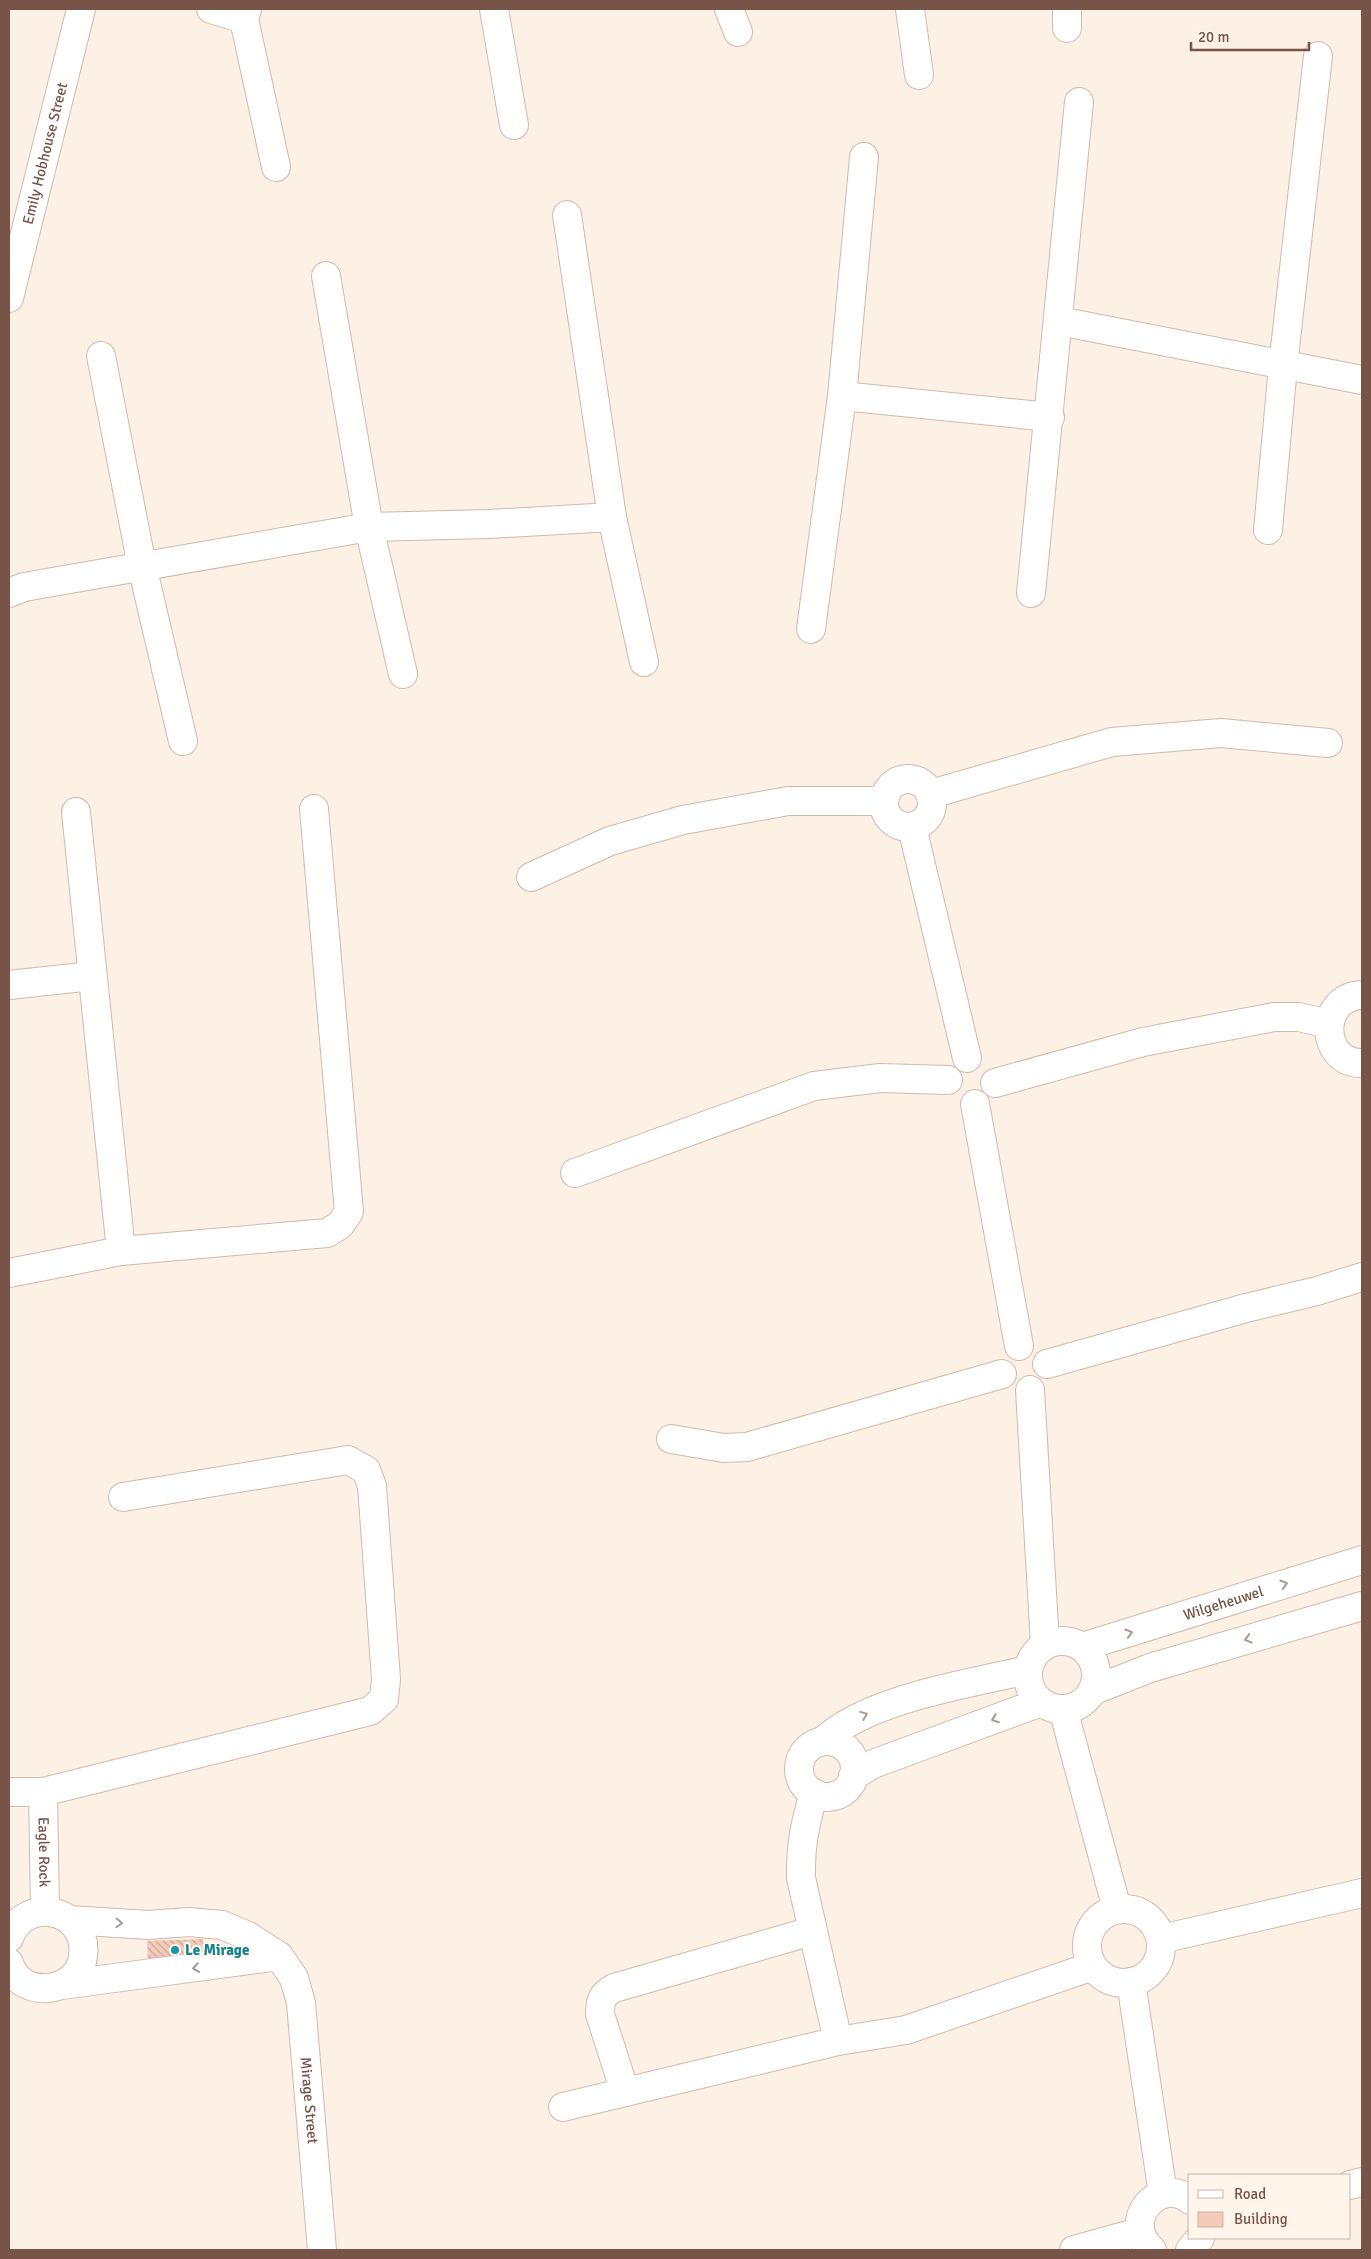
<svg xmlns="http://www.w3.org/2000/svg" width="1371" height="2259" font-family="Signika,sans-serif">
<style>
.building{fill:url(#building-back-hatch)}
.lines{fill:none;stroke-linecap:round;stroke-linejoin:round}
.minor-casing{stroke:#d1b9ac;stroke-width:30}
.minor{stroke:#fff;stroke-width:28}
.oneway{stroke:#ad9891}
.culture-dot{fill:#0f9aa8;stroke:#fff5eb;stroke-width:2}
.labels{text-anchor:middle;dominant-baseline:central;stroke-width:4.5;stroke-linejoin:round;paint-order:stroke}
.street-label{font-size:15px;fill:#775348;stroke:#fff5eb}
.culture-label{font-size:15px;font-weight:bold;fill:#0d838f;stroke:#fff5eb;text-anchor:start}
</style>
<defs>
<pattern id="building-back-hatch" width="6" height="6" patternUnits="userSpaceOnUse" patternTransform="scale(1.25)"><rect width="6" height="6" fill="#f4cbba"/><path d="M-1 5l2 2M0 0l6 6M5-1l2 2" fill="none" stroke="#caa799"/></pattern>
</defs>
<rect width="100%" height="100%" fill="#fdf0e4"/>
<path class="building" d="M203,1939L204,1959L148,1962L147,1941Z"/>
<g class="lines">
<g class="minor-casing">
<g id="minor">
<path d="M211,9L244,19L247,9"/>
<path d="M494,9L514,125"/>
<path d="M729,9L738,32"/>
<path d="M910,9L919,75"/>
<path d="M1067,9V28"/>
<path d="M244,19L276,167"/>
<path d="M567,215L612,517L644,662"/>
<path d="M326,276L369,527L403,674"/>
<path id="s1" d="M9,298L81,9"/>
<path d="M1059,321L1362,380"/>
<path d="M101,356L142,566L183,741"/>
<path d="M842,396L1050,417"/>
<path d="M1268,530L1283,366L1318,56"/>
<path d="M9,593L24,587L369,527L489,524L612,517"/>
<path d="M1031,593L1079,102"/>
<path d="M811,629L842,396L864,157"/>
<circle cx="908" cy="803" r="24"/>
<path d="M931,794L1112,742L1221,733L1328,743"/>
<path d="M76,812L121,1251"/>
<path d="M912,827L967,1058"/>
<path d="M531,877L610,841L683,820L788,801H884"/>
<path d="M9,985L92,976"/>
<path d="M1362,995C1317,997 1320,1064 1362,1063"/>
<path d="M995,1083L1143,1042L1274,1017H1299L1329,1024"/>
<path d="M975,1104L1019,1346"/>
<path d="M575,1173L814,1086L880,1078L948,1080"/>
<path d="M9,1273L121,1251L327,1233L340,1225L349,1212L314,809"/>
<path d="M1047,1364L1246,1308L1317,1291L1362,1277"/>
<path d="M1030,1390L1045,1644"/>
<path d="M671,1439L724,1448L747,1447L1002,1374"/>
<circle cx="1062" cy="1675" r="34"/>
<path id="s2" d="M1082,1647L1362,1560"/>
<path d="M1092,1691L1150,1668L1362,1606"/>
<path d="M1063,1709L1117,1909"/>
<path d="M823,1741C868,1699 967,1684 1028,1670"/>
<circle cx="827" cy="1769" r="28"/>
<path d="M853,1776L873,1764L1041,1702"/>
<path d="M9,1792H43L370,1711L384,1699L386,1679L372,1486L366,1470L348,1460L123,1497"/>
<path id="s3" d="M43,1792L45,1911"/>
<path d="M814,1793C805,1824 800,1846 801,1878L838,2041L906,2030L1093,1966"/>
<circle cx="1124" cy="1946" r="37"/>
<path id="s4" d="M70,1920L148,1925L189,1922L222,1925L248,1936L279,1956L294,1978L301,2003L322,2250"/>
<path d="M9,1938C25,1894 89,1909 83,1956C79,1994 20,2001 9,1963"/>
<path d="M1161,1939L1362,1893"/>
<path d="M1131,1982L1163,2194"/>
<path d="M62,1985L279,1956"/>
<path d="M625,2092L600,2014C600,2000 602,1995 614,1988L812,1931"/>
<path d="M563,2107L838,2041"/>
<path d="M1350,2185L1362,2182"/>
<path d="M1074,2250L1139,2232"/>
<path d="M1152,2250C1119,2221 1160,2175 1190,2200"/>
<path d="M1190,2250L1200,2238"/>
</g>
</g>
<use href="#minor" class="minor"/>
</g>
<defs><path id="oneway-chevron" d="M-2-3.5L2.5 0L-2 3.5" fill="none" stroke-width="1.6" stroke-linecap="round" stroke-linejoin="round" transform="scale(1.25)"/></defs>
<g class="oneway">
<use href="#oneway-chevron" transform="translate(1284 1584) rotate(-17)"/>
<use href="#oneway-chevron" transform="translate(1129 1633) rotate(-17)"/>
<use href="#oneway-chevron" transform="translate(1248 1639) rotate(164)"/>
<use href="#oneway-chevron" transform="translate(864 1715) rotate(-22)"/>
<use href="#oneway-chevron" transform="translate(995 1719) rotate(159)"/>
<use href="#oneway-chevron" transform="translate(119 1923) rotate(3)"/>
<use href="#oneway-chevron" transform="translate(196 1968) rotate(172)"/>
</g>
<circle class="culture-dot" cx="175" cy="1950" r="5"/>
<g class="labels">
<g class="street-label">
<text stroke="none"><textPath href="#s1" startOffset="149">Emily Hobhouse Street</textPath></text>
<text stroke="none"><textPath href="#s2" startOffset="148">Wilgeheuwel</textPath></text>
<text stroke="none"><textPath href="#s3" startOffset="60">Eagle Rock</textPath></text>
<text stroke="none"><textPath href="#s4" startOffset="368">Mirage Street</textPath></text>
</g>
<g class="culture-label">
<text x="185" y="1950">Le Mirage</text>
</g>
</g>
<rect width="1371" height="2259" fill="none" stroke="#775348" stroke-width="20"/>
<rect x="1188" y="2174" width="162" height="65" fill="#fff5eb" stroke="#c9b4aa"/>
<rect x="1198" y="2190" width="25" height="8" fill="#ffffff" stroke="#c9b4aa"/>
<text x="1234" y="2199" font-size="15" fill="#775348">Road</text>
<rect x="1198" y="2212" width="25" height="15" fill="#f4cbba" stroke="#c9b4aa"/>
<text x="1234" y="2224" font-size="15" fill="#775348">Building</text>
<path d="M1191 42v8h118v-8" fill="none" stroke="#775348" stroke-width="2.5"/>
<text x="1198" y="42" font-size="15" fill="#775348" stroke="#fff5eb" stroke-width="4" paint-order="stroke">20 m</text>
</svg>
